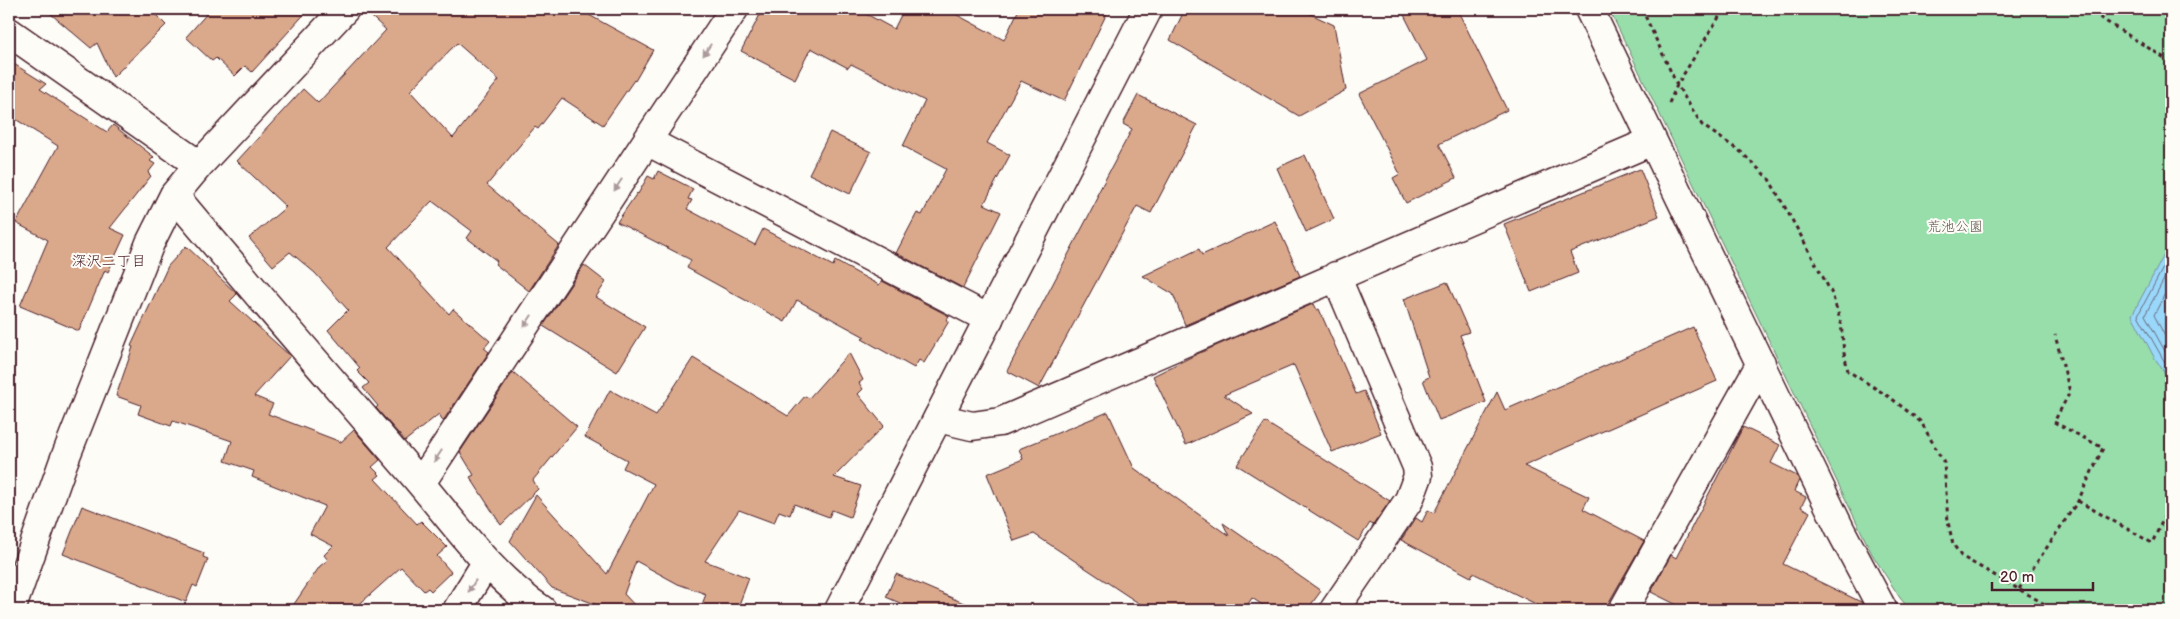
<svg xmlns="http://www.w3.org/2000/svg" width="2180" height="619" font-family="'Balsamiq Sans','Klee One',sans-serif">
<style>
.green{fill:#97deab;stroke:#707e6b}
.water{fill:#99d8fa;stroke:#798ea7}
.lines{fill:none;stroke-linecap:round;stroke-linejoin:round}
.shore{stroke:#6a697e;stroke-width:1}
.building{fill:#daa98c;stroke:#4a1f2b;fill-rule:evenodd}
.street-casing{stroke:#4a1f2b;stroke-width:31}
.secondary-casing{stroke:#4a1f2b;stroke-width:31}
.path{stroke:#4a1f2b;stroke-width:3;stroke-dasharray:4 4;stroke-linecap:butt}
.street{stroke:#fdfcf7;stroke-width:28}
.secondary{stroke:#fdfcf7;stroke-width:28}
.oneway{fill:#ac999b}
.labels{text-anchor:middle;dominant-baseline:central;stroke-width:4;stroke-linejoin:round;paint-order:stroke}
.park-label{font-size:14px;fill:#615851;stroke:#fdfcf7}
.neighbourhood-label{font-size:15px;fill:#4a1f2b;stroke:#fdfcf7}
</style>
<rect width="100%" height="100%" fill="#fdfcf7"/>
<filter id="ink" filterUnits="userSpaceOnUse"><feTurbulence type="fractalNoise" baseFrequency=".02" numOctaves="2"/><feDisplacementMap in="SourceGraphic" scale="10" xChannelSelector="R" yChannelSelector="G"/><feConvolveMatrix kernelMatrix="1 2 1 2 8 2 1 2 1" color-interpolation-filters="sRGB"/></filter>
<g filter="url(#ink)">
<path class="green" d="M1609,9H2165L2171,14V610H1910L1900,598L1872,554Z"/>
<path class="water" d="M2171,242V382L2154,357L2132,315Z"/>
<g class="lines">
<path class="shore" d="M2171,253L2138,315L2171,373
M2171,266L2145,315L2171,362
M2171,282L2154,315L2171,348"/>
</g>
<path class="building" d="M45,9H150L166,25L113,77L97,43L91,48Z
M211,9H309L252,72L245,66L235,76L216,58L212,61L186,37Z
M363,9H578L653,50L635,81L634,80L603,125L562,98L538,129L535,127L487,185L559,245L529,291L495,264L497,261L467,238L472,231L432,201L388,247L449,314L453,309L490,341L484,348L489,352L443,421L439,414L405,441L376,408L378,406L363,388L369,383L357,371L360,368L328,330L348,310L315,273L290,252L273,266L249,238L286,207L237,161L303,89L318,103L386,30ZM457,43L499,80L453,138L410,91Z
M763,9H857L894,29L904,9H946L1004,40L1019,9H1109L1064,101L1021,81L987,143L1010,155L984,204L1001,212L963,288L896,253L917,213L922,215L946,169L903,146L925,101L851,64L848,68L811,48L795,79L741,51Z
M1185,9H1300L1334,25L1346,90L1299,116L1170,40Z
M1401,9H1457L1507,110L1439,144L1456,178L1406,203L1393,178L1400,174L1359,94L1427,60Z
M9,61L46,84L40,89L107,132L113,125L154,157L150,161L155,164L148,173L151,176L110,228L125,235L108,272L105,270L79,331L20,306L48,240L16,223L58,146L9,115Z
M1138,95L1197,125L1151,213L1137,206L1039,388L1007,371L1099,196L1097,195L1132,129L1123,124Z
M830,132L871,152L850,194L809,174Z
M1305,155L1334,219L1306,232L1277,168Z
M1640,169L1659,216L1570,252L1578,273L1531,292L1504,224Z
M658,171L693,189L688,199L692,200L687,209L755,245L763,229L833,266L835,261L879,285L882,281L949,316L946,320L949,321L924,363L919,360L914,368L862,339L865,337L797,300L785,322L687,268L691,260L617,222L637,193L638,194L648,176L654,179Z
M1275,221L1300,276L1185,325L1173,294L1143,276L1199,249L1202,255Z
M186,246L237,294L230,301L290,356L254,396L273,404L268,414L341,442L354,430L380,460L372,467L380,475L375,479L417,524L421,521L447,547L437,556L451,572L431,591L428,588L424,591L401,567L353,610H290L320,566L328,560L324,555L333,546L310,534L325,506L252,477L254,471L225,461L232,441L173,421L171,426L138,414L141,405L116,396L133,347L131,346L168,266Z
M584,265L606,282L596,297L645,327L617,372L543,326Z
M1447,282L1469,332L1460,335L1486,402L1439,420L1423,380L1429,377L1404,299Z
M1313,304L1316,310L1319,309L1356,394L1364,391L1381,433L1332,452L1294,365L1224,395L1253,414L1186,445L1153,376L1197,354Z
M1693,327L1717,381L1524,466L1589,497L1583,509L1644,541L1609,602L1607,610H1548L1473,573L1471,577L1401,540L1416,518L1422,522L1428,510L1434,513L1497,392L1505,410Z
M849,353L863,380L859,383L863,389L858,394L884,426L834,477L861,486L850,517L832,510L829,517L794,504L790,515L779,511L774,523L739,510L705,561L749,578L737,610H700L706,594L678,584L636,561L624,594L639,610H611L552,588L510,541L536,495L607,574L654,484L623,468L627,460L585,437L610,390L656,415L693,358L788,416L805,396L809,398Z
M513,372L577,427L533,480L538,489L501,525L470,477L474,475L460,452Z
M1108,412L1134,468L1229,536L1223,523L1321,591L1307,610H1270L1252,598L1244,610H1149L1034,534L1014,541L987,474L1023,459L1019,449Z
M1265,422L1390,501L1373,525L1370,523L1358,541L1237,465Z
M1743,427L1780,445L1771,463L1797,476L1799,480L1794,491L1806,497L1801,507L1810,512L1783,564L1861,602L1865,610H1687L1651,592L1671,555L1676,558Z
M82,506L204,553L203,557L208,559L197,587L193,585L186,602L63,554Z
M896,574L980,610H916L886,597Z"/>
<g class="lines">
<g class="street-casing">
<path id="street" d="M1589,9L1841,531L1883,610
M9,32L199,165
M647,141L989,319
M174,195C251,288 331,379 410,471C452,519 488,574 542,610
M938,418L972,426L1000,422L1652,141
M421,483L734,9
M11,610L63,463L150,243L174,195L199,165L345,9
M457,610L486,563
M1334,610L1409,500L1418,476L1417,467L1336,276
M1623,610L1761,363"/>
</g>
<g class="secondary-casing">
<path id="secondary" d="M839,610L1148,9"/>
</g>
<path class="path" d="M1642,9L1677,85L1702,125L1741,152L1769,179L1800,234L1832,294L1841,323L1844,353L1848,371L1891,398L1921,422L1944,463L1948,522L1953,544L1961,556L2055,610
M2086,9L2171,62
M1669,103L1677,85L1724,9
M2078,501L2152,543L2168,509L2171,510
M2019,589L2078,501L2103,448L2054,422L2070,392L2055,335"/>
<use href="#street" class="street"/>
<use href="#secondary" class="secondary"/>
</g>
<defs><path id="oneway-solid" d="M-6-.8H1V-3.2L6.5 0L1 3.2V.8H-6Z" transform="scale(1.25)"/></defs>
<g class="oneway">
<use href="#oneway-solid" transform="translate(707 50) rotate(123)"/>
<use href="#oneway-solid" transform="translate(618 185) rotate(123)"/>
<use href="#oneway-solid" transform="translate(528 321) rotate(123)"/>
<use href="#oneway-solid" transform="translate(438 456) rotate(123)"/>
<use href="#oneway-solid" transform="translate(472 586) rotate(122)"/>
</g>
</g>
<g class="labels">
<g class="park-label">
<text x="1955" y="226">荒池公園</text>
</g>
<g class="neighbourhood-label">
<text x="109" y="261">深沢二丁目</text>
</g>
</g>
<rect width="2180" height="619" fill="none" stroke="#fdfcf7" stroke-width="30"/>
<rect x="15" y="15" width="2150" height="589" fill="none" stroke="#4a1f2b" stroke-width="2" filter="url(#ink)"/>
<path d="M1992 582v8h101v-8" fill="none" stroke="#4a1f2b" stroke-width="2.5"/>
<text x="2000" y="582" font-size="15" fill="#4a1f2b" stroke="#fdfcf7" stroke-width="4" paint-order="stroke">20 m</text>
</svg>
